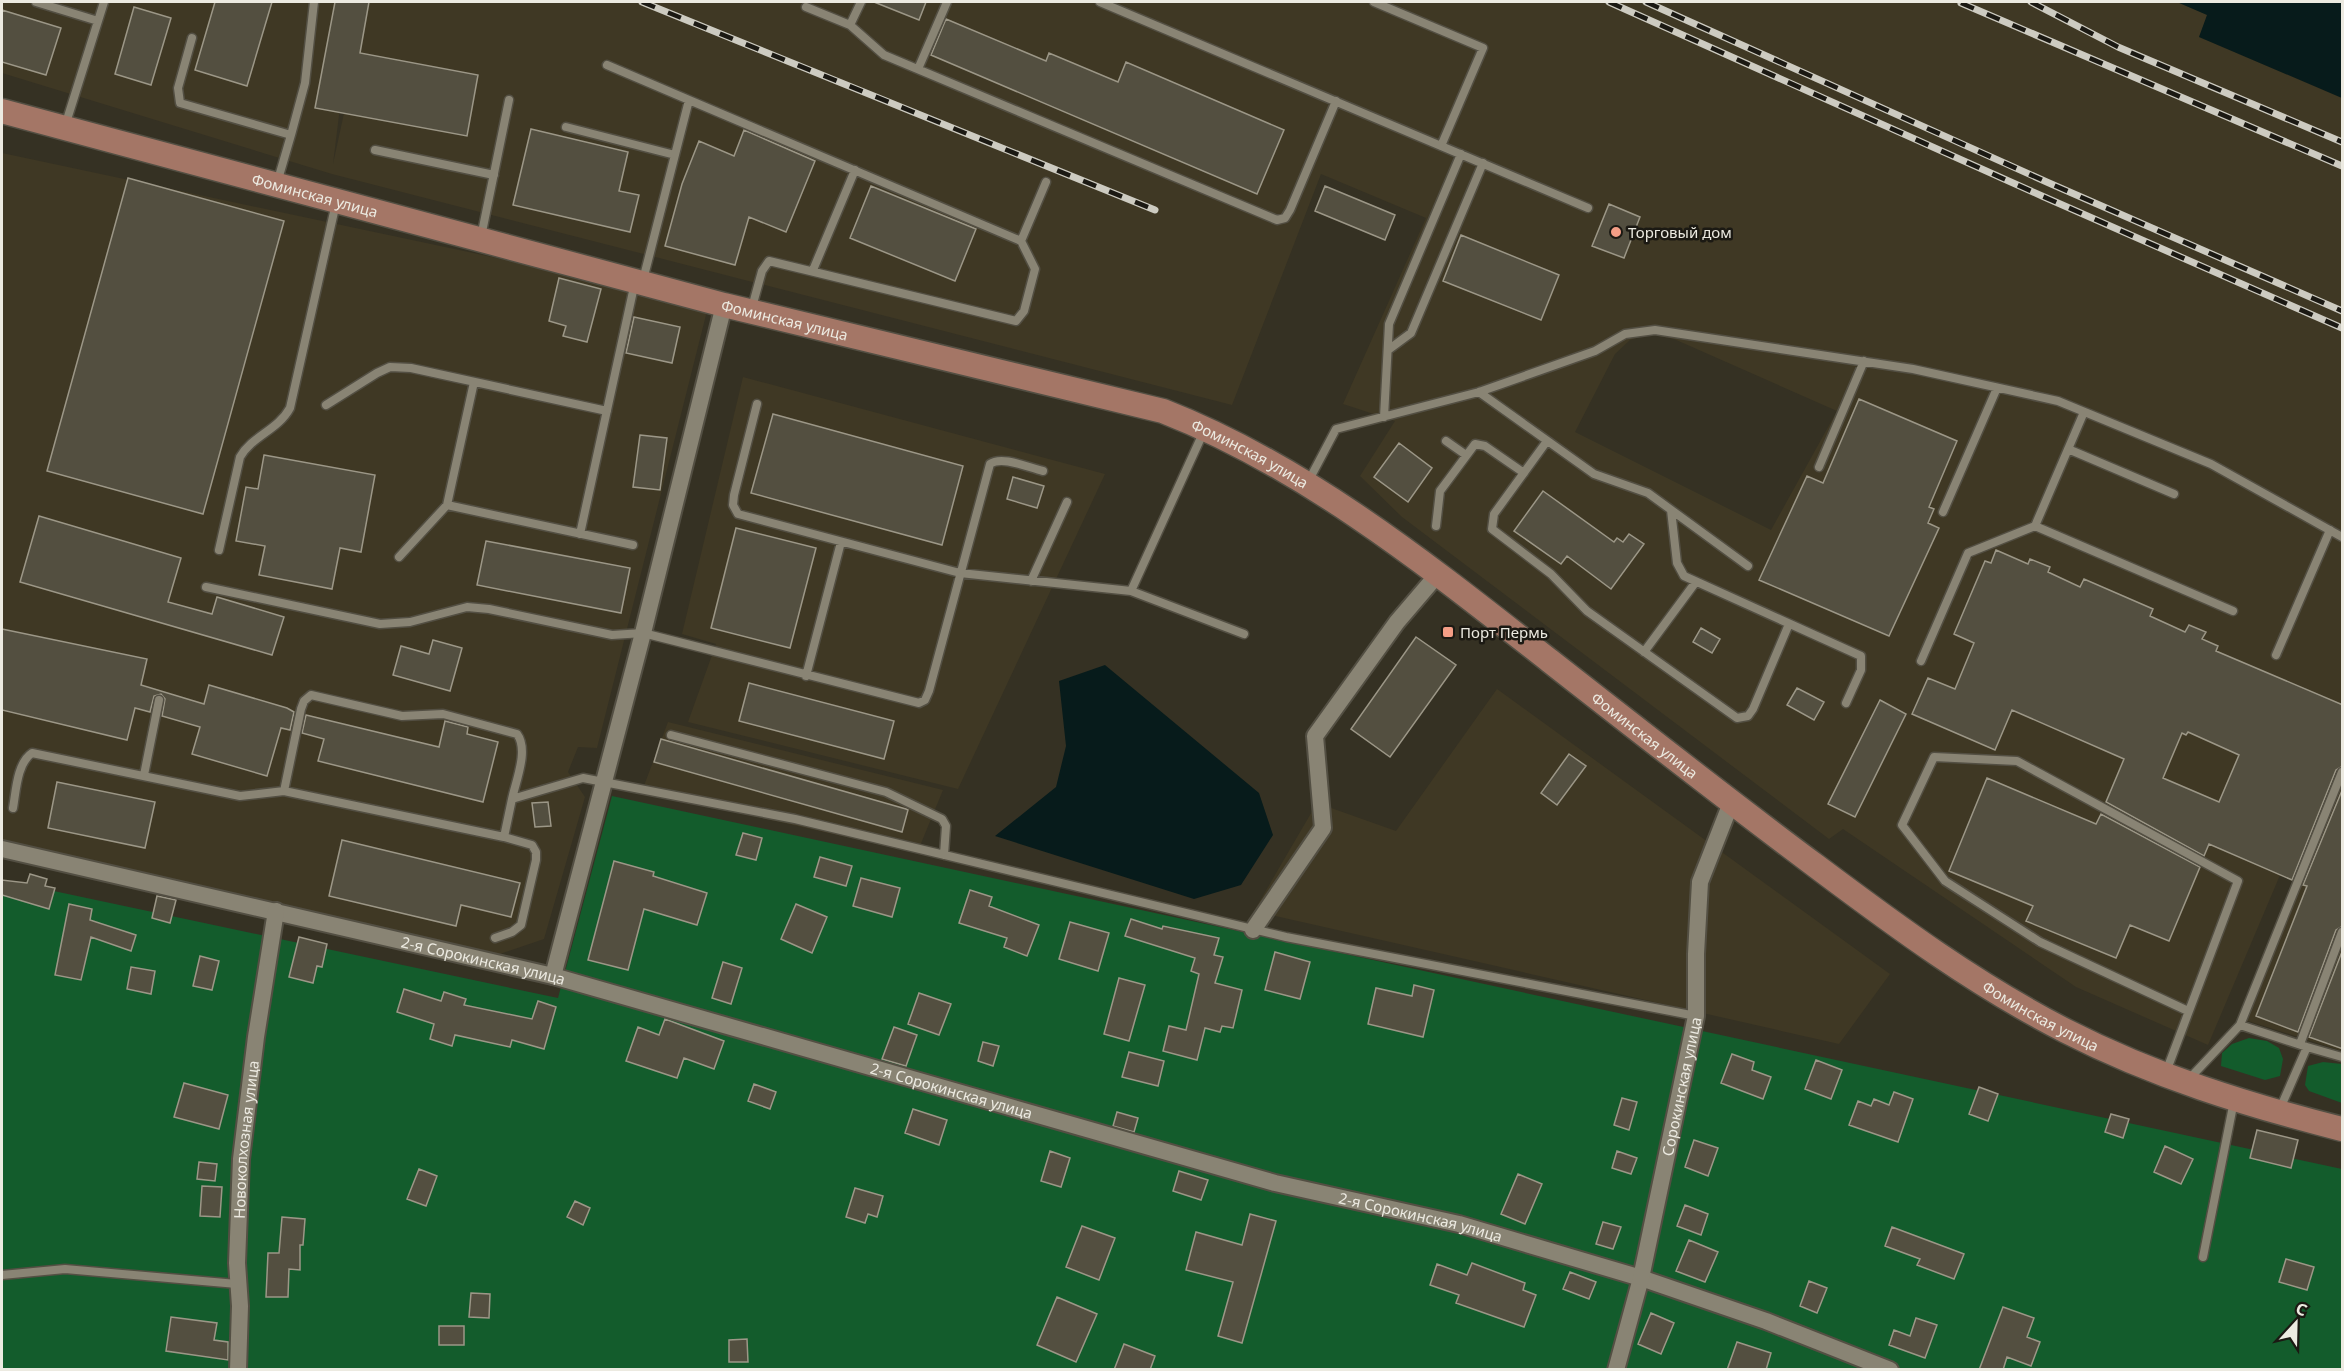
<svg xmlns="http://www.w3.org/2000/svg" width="2344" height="1371" font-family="'Noto Sans',sans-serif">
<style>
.built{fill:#3f3824;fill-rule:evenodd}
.green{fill:#135c2c}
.water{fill:#071b1b}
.building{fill:#534f40;stroke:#9c9787;stroke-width:1.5;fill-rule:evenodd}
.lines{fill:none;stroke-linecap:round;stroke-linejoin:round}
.lane-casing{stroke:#534f43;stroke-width:11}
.street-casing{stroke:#534f43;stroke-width:20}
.secondary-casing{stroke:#534f43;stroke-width:27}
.lane{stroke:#898474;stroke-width:8}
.street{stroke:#898474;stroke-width:16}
.secondary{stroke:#a47666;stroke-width:24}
.rail-casing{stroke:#cdcbc1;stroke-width:7}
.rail{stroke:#1b1913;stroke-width:4.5;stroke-dasharray:14;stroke-linecap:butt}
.poi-dot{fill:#f49e86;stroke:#1b1913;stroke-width:2}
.labels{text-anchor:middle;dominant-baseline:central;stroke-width:5;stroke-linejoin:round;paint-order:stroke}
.street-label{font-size:15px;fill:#eceae1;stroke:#1b1913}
.poi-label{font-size:15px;fill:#eceae1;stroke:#1b1913;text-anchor:start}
</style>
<rect width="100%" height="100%" fill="#353123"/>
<path class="built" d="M2,2H353L333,164L368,2H2177L2208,15L2199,37L2342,98V729L2208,1045L2076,987L1843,829L1829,839L1402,517L1360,476L1395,421L1343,404L1426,218L1321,174L1232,405L332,174L2,73ZM1649,334L1674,339L1837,411L1771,530L1575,432L1615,354L1630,340Z
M2,153L709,303L597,748L578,747L568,772L585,797L544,939L500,954L2,841Z
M743,377L1105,474L958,789L688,722L716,644L682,634Z
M1497,689L1890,974L1839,1044L1254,911L1317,803L1396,831Z
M668,722L943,790L917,853L642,791Z
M2342,783V1051L2245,1020Z"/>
<path class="green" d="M612,796L2342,1169V1369L2,1370V880L558,998Z
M2249,1038L2267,1041L2279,1048L2283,1059L2280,1076L2265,1080L2221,1066L2222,1053L2232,1044Z
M2323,1062L2342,1064V1103L2309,1091L2305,1085L2308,1066Z"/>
<path class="water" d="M2177,2H2342V98L2199,37L2207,15Z
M1105,665L1259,793L1273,835L1241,885L1194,899L995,836L1056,787L1066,746L1059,681Z"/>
<path class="building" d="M215,2H272L247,86L195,70Z
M335,2H369L360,53L478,75L467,136L315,108Z
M874,2H926L919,20Z
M134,7L171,18L151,85L115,74Z
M2,10L61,28L46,75L2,62Z
M946,19L1046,61L1049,53L1118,82L1126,62L1284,130L1257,194L931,55Z
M531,129L628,152L619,191L639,195L630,232L513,205Z
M744,130L815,161L786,232L749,217L735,265L665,246L682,184L699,141L734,156Z
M128,178L284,221L203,514L47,471Z
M871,186L976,229L955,281L850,238Z
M1325,186L1395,215L1385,240L1315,211Z
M1609,204L1640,217L1624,258L1592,246Z
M1461,235L1559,275L1541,320L1443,281Z
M559,278L601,289L587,342L563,336L566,326L549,321Z
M634,317L680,327L672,363L626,353Z
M1859,399L1957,441L1929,507L1934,509L1928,523L1939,528L1889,636L1759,580L1807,476L1823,483Z
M773,414L963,466L942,545L751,493Z
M640,435L667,438L660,490L633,487Z
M1399,443L1432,468L1408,502L1374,477Z
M264,455L375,475L361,552L340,548L332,589L259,575L265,546L236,541L246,487L258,489Z
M1013,477L1044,486L1037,508L1007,499Z
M1543,491L1614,542L1617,538L1623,542L1629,534L1644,544L1611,589L1567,556L1561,564L1514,531Z
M39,516L181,558L168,602L212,614L217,597L284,617L272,655L20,582Z
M736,528L816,548L790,648L711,628Z
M486,541L630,568L621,613L477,585Z
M1996,550L2028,564L2030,559L2050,567L2048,572L2080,587L2084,579L2153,609L2150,616L2185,632L2189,625L2206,632L2202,639L2218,646L2216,651L2343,705V766L2336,770L2292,880L2209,844L2204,856L2106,802L2124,759L2012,710L1995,750L1912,714L1928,678L1955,689L1974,643L1954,634L1985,561L1991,563ZM2188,732L2239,755L2219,802L2163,778L2182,733L2186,735Z
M1701,628L1720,639L1712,653L1693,642Z
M2,629L147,659L141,685L204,704L209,685L287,708L294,712L290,730L281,728L267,776L192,754L200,727L162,716L165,699L161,694L154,696L150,712L135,708L127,740L2,710Z
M1416,637L1456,665L1390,757L1351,729Z
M433,640L462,648L450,691L393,675L401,646L429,654Z
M749,683L894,721L884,759L739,721Z
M1797,688L1824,702L1814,720L1787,705Z
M1880,700L1906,714L1855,817L1828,804Z
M306,715L439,747L445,721L468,727L467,734L498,742L483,802L318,761L324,739L302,733Z
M661,739L906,809L908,810L902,832L654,762Z
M1569,754L1586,766L1557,805L1541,793Z
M1987,778L2096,824L2101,814L2200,867L2169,941L2130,925L2116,958L2026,921L2033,906L1949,871Z
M57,782L155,802L145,848L48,828Z
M2343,788V926L2336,930L2298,1032L2256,1016L2307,886L2303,885Z
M548,802L551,826L535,827L532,803Z
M743,833L762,838L756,860L736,855Z
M342,840L520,883L511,917L461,905L456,926L329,896Z
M820,857L852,866L846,886L814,877Z
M614,861L654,872L653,876L707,893L697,925L644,909L628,970L588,960Z
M30,874L47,879L45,886L55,888L49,909L2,895V880L27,883Z
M861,878L900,888L892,917L853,906Z
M970,890L992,897L989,906L1039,925L1027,956L1004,947L1007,938L959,923Z
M157,896L176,900L170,923L152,918Z
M69,904L92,909L90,920L136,935L131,951L91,937L81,980L55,975Z
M796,904L827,917L812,953L781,939Z
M1131,919L1162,929L1163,926L1219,938L1214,955L1223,957L1215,983L1242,990L1233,1028L1222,1026L1220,1032L1205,1028L1197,1060L1163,1051L1169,1026L1186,1030L1199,974L1191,971L1195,958L1125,936Z
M1070,922L1109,933L1098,971L1059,959Z
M299,937L327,944L322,967L317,966L313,983L289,977Z
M2343,949V1049L2309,1037Z
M1275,952L1310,962L1300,999L1265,990Z
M200,956L219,961L212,990L193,986Z
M723,962L742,968L731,1004L712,998Z
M131,967L155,971L151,994L127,989Z
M1119,978L1145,985L1129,1041L1104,1034Z
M1414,985L1434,990L1423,1037L1368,1024L1376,988L1412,996Z
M404,989L441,1001L444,992L466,999L464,1005L532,1019L538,1001L556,1007L544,1049L512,1040L510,1047L455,1035L452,1046L430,1039L434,1024L397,1012Z
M919,993L951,1004L939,1035L908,1024Z
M665,1019L724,1041L714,1069L684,1058L677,1078L626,1061L638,1027L659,1035Z
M894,1027L917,1035L906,1066L882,1059Z
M983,1042L999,1046L993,1066L978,1061Z
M1129,1052L1164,1061L1158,1086L1122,1077Z
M1732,1054L1754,1062L1752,1070L1771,1077L1763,1099L1721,1083Z
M1816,1060L1842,1070L1831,1099L1805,1089Z
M184,1083L228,1095L219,1129L174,1117Z
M754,1084L776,1092L770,1109L748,1101Z
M1979,1087L1998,1094L1988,1121L1969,1114Z
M1894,1092L1913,1099L1898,1142L1849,1125L1858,1101L1871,1106L1874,1099L1889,1105Z
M1622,1098L1637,1102L1629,1130L1614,1125Z
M913,1109L947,1120L939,1145L905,1133Z
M1117,1112L1138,1118L1134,1132L1113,1126Z
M2111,1114L2129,1119L2123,1138L2105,1132Z
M2257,1130L2298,1140L2291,1168L2250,1158Z
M1694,1140L1718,1148L1708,1176L1685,1167Z
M2165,1146L2193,1159L2181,1184L2154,1172Z
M1050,1151L1070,1158L1061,1187L1041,1181Z
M1617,1151L1637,1158L1631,1174L1612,1168Z
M199,1162L217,1164L215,1181L197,1179Z
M419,1169L437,1176L426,1206L407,1199Z
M1179,1171L1208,1180L1201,1200L1173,1191Z
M1518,1174L1542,1184L1525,1224L1501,1214Z
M202,1186L222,1187L220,1217L200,1216Z
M855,1188L883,1196L877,1217L868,1214L865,1223L846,1217Z
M575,1201L590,1208L583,1225L567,1217Z
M1685,1205L1708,1214L1701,1235L1677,1226Z
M1250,1214L1276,1221L1242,1343L1218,1336L1233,1282L1186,1270L1196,1232L1242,1245Z
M282,1217L305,1219L303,1245H300V1270L289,1269L288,1297H266L268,1253H279Z
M1603,1222L1621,1227L1613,1249L1596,1244Z
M1082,1226L1115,1238L1099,1280L1066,1267Z
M1892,1227L1964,1254L1954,1279L1917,1265L1920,1259L1885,1246Z
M1689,1240L1718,1252L1705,1282L1676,1271Z
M2286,1259L2314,1267L2307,1290L2279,1282Z
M1472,1263L1525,1283L1523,1290L1536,1295L1524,1327L1456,1303L1459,1295L1430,1285L1437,1264L1467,1275Z
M1570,1272L1596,1282L1589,1299L1563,1289Z
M1809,1281L1827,1288L1817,1313L1800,1306Z
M471,1293L490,1294L489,1318L469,1317Z
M1057,1297L1097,1314L1076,1362L1037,1345Z
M2003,1307L2034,1318L2027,1337L2040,1342L2031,1366L2007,1357L2003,1370H1979Z
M1651,1313L1674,1323L1661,1354L1638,1344Z
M171,1317L217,1323L214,1340L228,1342V1360L166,1351Z
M1916,1318L1937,1325L1925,1358L1889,1345L1894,1330L1910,1336Z
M439,1326H464V1345H439Z
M747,1339L748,1362H729V1340Z
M1737,1342L1771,1353L1766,1370H1727Z
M1124,1344L1155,1356L1150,1370H1114Z"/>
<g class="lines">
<g class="lane-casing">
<path id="lane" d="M36,2L98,21
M1100,2L1588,208
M1374,2L1483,48L1441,146
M806,7L850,25L884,55L1277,220L1285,218L1290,210L1336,101
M850,25L861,2
M192,38L178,88L180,103L291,135L277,183
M607,65L689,100
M918,69L947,2
M65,126L104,2
M566,127L675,155
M291,135L305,83L314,2
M375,150L494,175
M481,237L509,100
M813,270L855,170
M643,280L689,100L1021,241L1046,182
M751,311L762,271L769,261L1016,321L1024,311L1035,269L1021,241
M1388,350L1411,333L1483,163
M1479,392L1594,474L1648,493L1748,566
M757,404L734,495L733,505L738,514L960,573L1131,591L1204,431
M326,405L377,373L390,367L411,368L607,411
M2084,412L2035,526L2233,611
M1384,417L1389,324L1461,154
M1446,441L1466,455
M1547,441L1494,514L1492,529L1551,574L1587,611L1737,718L1748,716L1753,709L1789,624
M2068,449L2174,494
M1819,467L1864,361
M1308,482L1336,429L1479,392L1595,351L1625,334L1655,330L1913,369L2058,401L2211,464L2342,537
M447,505L633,545
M1671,510L1677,563L1684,576L1861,656V670L1846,703
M1943,512L1997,388
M1436,526L1440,491L1475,444L1485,446L1524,473
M580,534L635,282
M219,550L240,457C252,436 278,430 290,408L336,203
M399,557L447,505L474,382
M1031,581L1067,502
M206,587L380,624L410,622L467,607L489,609L612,635L643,633L919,703L925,700L929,691L990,464C1002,455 1029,468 1043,471
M1131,591L1244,634
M1644,652L1695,583
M2276,655L2330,530
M1921,661L1968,553L2035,526
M806,676L841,542
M671,735L886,792L942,819L946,826L944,855
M144,775L159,700
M284,791L301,709L304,701L311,695L402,716L443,714L517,734C529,750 516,780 512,799
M13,808C16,791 17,763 32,753L240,796L284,791L504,837
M495,938L512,932L521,925L536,860V852L532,845L504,837L512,799L583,778L795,819L1286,937L1696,1016
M2300,1044L2342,932
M2307,1047L2240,1025L2342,772
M2166,1072L2238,881L2017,761L1934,757L1902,825L1945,881L2040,942L2188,1011
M2189,1079L2240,1025
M2279,1111L2307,1047L2342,1057
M2203,1257L2234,1101
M2,1275L65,1269L237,1284"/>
</g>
<g class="street-casing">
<g id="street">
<path id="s1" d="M2,849L553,976L1275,1183L1459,1224L1641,1278L1766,1321L1890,1370"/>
<path d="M1253,930L1323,828L1315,736L1397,622L1438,574"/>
<path d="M553,976L643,633L724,305"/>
<path id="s2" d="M238,1370L240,1306L237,1263L241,1159L256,1037L276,911"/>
<path id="s3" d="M1616,1370L1641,1278L1696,1016V954L1700,882L1731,803"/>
</g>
</g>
<g class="secondary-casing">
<g id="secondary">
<path id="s4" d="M2,111L724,305L1163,411C1306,467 1430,567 1550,661C1638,730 1726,799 1816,866C1896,926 1976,985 2066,1031C2154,1076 2247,1105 2342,1129"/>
</g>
</g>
<use href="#lane" class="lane"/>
<use href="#street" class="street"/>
<use href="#secondary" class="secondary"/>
<g class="rail-casing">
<path id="rail" d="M642,2L1155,210
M1609,2L2042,196L2342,328
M1646,2L2049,183L2342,311
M2031,2L2118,47L2342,142
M1961,3L2342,166"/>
</g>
<use href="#rail" class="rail"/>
</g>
<g class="poi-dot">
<circle cx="1616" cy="232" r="6"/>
<rect x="1442" y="626" width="12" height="12" rx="3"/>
</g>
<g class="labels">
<g class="street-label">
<text stroke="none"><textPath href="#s4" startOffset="324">Фоминская улица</textPath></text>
<text stroke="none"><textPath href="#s4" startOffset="810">Фоминская улица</textPath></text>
<text stroke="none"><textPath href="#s4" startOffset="1296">Фоминская улица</textPath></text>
<text stroke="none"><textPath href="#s4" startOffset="1782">Фоминская улица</textPath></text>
<text stroke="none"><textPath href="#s1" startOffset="494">2-я Сорокинская улица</textPath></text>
<text stroke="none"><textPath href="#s4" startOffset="2268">Фоминская улица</textPath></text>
<text stroke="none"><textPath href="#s3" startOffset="291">Сорокинская улица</textPath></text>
<text stroke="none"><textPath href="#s1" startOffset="980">2-я Сорокинская улица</textPath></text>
<text stroke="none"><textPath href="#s2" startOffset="231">Новоколхозная улица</textPath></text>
<text stroke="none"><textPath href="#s1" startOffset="1466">2-я Сорокинская улица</textPath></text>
</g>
<g class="poi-label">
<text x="1628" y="232">Торговый дом</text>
<text x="1460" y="632">Порт Пермь</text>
</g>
</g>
<rect width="2344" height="1371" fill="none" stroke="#eceae1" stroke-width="6"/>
<g transform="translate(2296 1323) rotate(22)" stroke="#1b1913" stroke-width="4.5" paint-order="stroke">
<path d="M0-4.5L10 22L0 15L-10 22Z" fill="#eceae1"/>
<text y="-9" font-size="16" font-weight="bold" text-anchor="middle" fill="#eceae1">С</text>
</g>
</svg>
